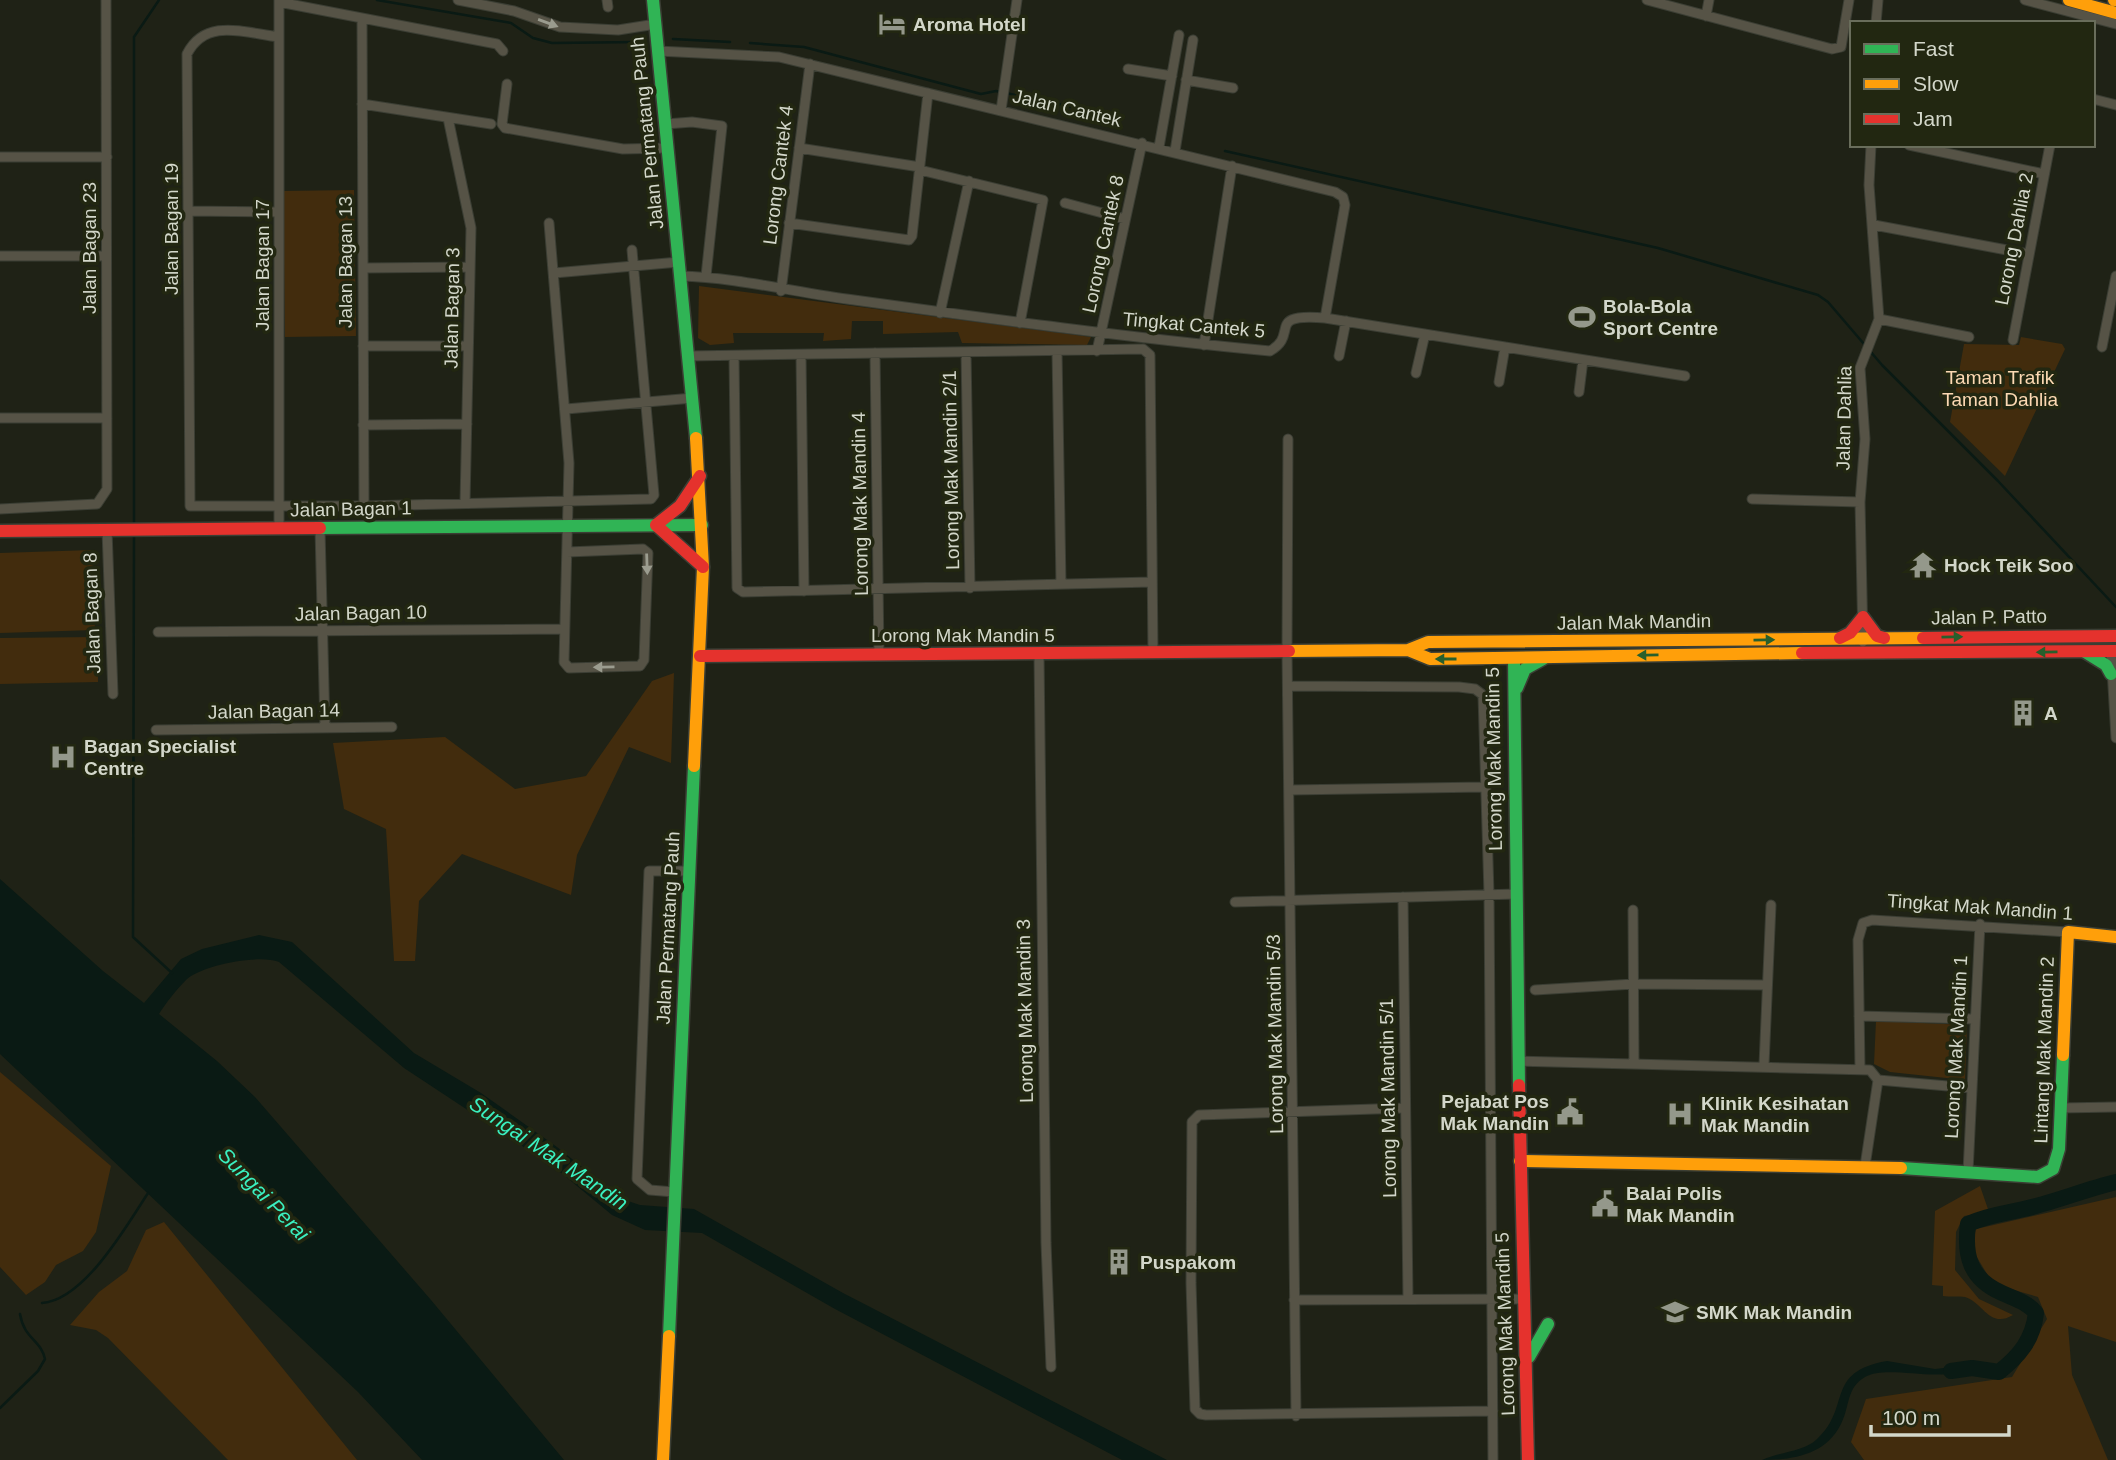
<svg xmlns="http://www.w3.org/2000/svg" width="2116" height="1460" font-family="Helvetica,sans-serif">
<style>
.green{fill:#422c0d}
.water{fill:#0a1a14}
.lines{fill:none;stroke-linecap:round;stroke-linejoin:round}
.stream{stroke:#0a1a14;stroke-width:2.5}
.river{stroke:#0a1a14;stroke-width:16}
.street-casing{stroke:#3b3e34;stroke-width:11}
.fast-casing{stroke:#3b3e34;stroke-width:15}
.slow-casing{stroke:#3b3e34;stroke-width:15}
.jam-casing{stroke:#3b3e34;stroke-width:15}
.street{stroke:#565346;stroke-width:9}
.fast{stroke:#30b455;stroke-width:12}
.slow{stroke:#ff9f0a;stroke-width:12}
.jam{stroke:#e5322d;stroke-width:12}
.oneway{fill:#9b9c8f}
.oneway2{fill:#285f2c}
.labels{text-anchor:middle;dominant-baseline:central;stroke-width:7;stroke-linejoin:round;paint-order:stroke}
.poi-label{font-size:19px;font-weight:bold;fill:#d3d7ca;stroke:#222711;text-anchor:start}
.street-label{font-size:19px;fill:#d3d7ca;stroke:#222711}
.park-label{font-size:19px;fill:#fcd9b3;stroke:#222711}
.water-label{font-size:21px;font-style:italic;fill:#3af0c0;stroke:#222711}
</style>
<rect width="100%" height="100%" fill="#1f2216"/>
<path class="green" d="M354,190L356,336L285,337L283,191Z
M699,286L1091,337L1087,345L962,343L958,332L883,334V321H852L851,339L823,341L824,333H733L734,343L710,345L698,338Z
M2021,337L2062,344L2065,349L2005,476L1950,422L1964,344L2019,345Z
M92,550L95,630L0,633V553Z
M97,637L98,682L0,684V638Z
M674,673L671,763L629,747L577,855L571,895L462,854L419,901L415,961H394L386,829L344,809L333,743L445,737L515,789L586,776L652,681Z
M1876,1021L1967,1025L1965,1080L1890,1072L1874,1064Z
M0,1072L111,1166L96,1232L83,1251L56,1265L45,1282L26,1295L0,1267Z
M1980,1186L1989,1212L1964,1216L1956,1232L1955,1270L1979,1299L2013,1315C1989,1329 1984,1303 1965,1297C1959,1296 1949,1297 1943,1296V1286L1932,1285L1935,1211Z
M2116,1197V1342L2068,1326L2072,1375L2108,1460H1864L1851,1442L1866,1399L2012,1377L2047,1319L2038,1297L1993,1284L1972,1249L1976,1229Z
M164,1222L357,1460H228L108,1338L96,1330L70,1325L99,1292L127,1271L146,1230Z"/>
<path class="water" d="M0,879L103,971L144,1003L181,959L202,949L259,935L292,942L414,1053L481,1093L557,1147L622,1199L640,1205L694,1209L843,1293L1167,1460H1122L835,1309L702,1233L645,1230L612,1215L554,1167L404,1068L279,962C259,954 201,965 186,980C176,990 166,1003 159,1014L217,1061L255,1097L431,1300L564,1460H422L358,1392L0,1054Z
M1887,1361L1935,1369L1961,1366L1972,1368C1939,1384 1889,1364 1865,1377C1846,1388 1850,1407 1841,1424C1826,1455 1792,1460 1762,1460C1778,1452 1804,1452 1817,1439C1852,1407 1824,1372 1887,1361Z"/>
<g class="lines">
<path class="stream" d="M377,0L511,23L533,38L552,43L640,42
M673,39L730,42
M750,43L804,47L981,94L996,91L1111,115
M1225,151L1658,248L1818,295L1828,302L1882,365L1998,481L2116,607
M134,524V37L159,0
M134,535L133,937L172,973
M42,1303C84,1300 126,1227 148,1193
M0,1408L38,1371L45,1359C41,1340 24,1339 20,1314"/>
<path class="river" d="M1951,1371L1972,1368L1999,1372C2019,1356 2033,1340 2036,1313C2027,1302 2015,1299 2002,1293C1970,1279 1964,1256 1968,1224C1989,1214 2010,1213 2032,1207C2060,1200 2087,1189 2116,1182"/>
<g class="street-casing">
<path id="street" d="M458,0L514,11L560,27L618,30L656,24
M607,0L608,7
M1647,0L1832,49L1841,47L1849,0
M2025,0L2116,24
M279,2L497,44L503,51
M1706,16L1709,0
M362,18L364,506
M1876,23L1878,0
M279,37C245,33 206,17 187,54L190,506H364L651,499L654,495L632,250
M658,51L779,57L1335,192L1343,197L1345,205L1325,318
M1128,69L1172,76
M1186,80L1233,88
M507,84L502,124L505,128L623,149L668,148
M2093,99L2116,105
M362,104L491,124
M1001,110L1017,0
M448,118L471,228L465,503
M666,124L692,122L722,126L706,276
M1909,145L2044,174
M1159,147L1179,35
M799,148L920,167
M1175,151L1193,40
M0,157H107
M920,170L1043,200L1020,323
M1065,203L1125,219
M188,211L279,212
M549,223L569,463L564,662L569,668L640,666L644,660L648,553L643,549L567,552
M789,223L909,240L912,236L928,93
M1874,225L2028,254
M0,256H106
M363,268L470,267
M554,273L679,262
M680,276C735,277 798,293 854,300C992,319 1131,338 1270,351C1300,334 1264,313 1325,318L1685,376
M781,291L810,64
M940,313L969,181
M1879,319L1969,337
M2013,340L2050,145
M1204,345L1232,166
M363,346H468
M2102,347L2116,276
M1057,351L1061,584
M1097,351L1142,143
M966,352L970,588
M875,353L879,655
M801,355L804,591
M688,356L1143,349L1150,355L1153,653
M734,356L737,588L743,592L1152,582
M1339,356L1346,321
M1416,373L1425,334
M1499,382L1505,347
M1579,392L1583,360
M566,409L693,398
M0,418H107
M363,425L467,424
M1288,439L1287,651L1296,1416
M1752,499L1860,502
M0,509L97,504L107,489L106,0
M279,529V0
M320,529L325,728
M107,530L113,694
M158,632L564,629
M1863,642L1860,502L1865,439L1860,368L1879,319L1869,185L1871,145
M2111,651L2116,738
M1039,654L1046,1243L1051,1367
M1288,686L1459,687L1475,689L1483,695L1489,894L1493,1460
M156,730L392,727
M1289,790L1485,787
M1403,897L1408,1299
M1235,902L1516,894
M1633,910L1634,1063
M1535,990L1634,984L1767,985
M1859,1016L1974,1019
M1518,1061L1870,1070L1878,1080L1865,1166
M1764,1065L1771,905
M1860,1069L1858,940L1863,923L1872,920L2068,932
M1878,1080L1971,1088
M1405,1108L1199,1115L1192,1122L1191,1283L1195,1409L1200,1414L1206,1415L1493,1411
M2060,1108L2116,1107
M1968,1172L1980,924
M674,1192L650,1190L637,1179L649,871H690
M1294,1300L1522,1299"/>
</g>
<g class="fast-casing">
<path id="fast" d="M653,0L696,438
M320,528L702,525
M2085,652L2106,665L2111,674
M1514,659L1519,1085
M1517,688L1525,669L1543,659
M1901,1168L2038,1177L2053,1169L2059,1149L2063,1055
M669,1336L694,766
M1529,1357L1548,1324"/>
</g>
<g class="slow-casing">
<path id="slow" d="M2069,0L2116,13
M2114,0H2116
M1408,650L1428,642L1923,638
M1289,651L1408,650L1430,659L1802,653
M694,766L703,567L696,438
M2063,1055L2068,932L2116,937
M1520,1161L1901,1168
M663,1460L669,1336"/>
</g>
<g class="jam-casing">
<path id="jam" d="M700,476L680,506L656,525L703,567
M0,531L320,528
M1840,638L1850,633L1863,617L1877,636L1884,638
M1923,638L2116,636
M1802,653L2116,651
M700,656L1289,651
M1519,1085L1528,1460"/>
</g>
<use href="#street" class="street"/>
<use href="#fast" class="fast"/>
<use href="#slow" class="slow"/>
<use href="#jam" class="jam"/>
</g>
<defs><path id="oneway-solid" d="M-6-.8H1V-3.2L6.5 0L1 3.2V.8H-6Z" transform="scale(1.75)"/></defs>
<g class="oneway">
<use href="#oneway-solid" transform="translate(548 23) rotate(20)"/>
<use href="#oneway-solid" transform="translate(647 564) rotate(88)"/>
<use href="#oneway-solid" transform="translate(604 667) rotate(179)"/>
</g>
<g class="oneway2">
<use href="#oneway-solid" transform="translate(1952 637) rotate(-1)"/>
<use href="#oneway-solid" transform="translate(1764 640) rotate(-1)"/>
<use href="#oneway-solid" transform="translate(2047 652) rotate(179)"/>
<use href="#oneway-solid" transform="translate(1648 655) rotate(179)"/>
<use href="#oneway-solid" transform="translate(1446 659) rotate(180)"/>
</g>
<defs>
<g id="hotel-bare" transform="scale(2.1)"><path d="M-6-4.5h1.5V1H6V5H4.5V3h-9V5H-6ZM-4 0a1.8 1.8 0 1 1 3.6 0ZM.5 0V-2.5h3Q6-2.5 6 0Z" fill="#94988b" stroke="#222711" stroke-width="2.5" paint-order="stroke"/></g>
<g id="stadium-bare" transform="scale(2.1)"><path d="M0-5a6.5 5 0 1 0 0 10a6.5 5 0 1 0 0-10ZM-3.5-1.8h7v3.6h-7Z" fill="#94988b" stroke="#222711" stroke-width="2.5" paint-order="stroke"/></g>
<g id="temple-bare" transform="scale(2.1)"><path d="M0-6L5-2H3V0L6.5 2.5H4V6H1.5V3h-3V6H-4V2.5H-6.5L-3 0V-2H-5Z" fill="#94988b" stroke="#222711" stroke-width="2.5" paint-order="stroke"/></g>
<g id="building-bare" transform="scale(2.1)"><path d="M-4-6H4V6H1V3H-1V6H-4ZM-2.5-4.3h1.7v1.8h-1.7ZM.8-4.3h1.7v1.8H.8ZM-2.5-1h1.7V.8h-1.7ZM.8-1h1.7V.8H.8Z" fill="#94988b" stroke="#222711" stroke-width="2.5" paint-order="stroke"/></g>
<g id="hospital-bare" transform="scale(2.1)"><path d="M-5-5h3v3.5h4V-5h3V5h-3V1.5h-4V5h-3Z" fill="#94988b" stroke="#222711" stroke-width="2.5" paint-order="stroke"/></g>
<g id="civic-bare" transform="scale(2.1)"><path d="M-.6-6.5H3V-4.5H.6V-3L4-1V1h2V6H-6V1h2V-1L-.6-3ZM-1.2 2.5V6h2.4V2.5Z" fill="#94988b" stroke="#222711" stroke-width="2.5" paint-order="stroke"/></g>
<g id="school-bare" transform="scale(2.1)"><path d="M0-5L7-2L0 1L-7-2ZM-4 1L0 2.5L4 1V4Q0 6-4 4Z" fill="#94988b" stroke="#222711" stroke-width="2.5" paint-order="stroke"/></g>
</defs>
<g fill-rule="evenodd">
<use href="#hotel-bare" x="892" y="24"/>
<use href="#stadium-bare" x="1582" y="317"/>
<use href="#temple-bare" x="1923" y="565"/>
<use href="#building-bare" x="2023" y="713"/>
<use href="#hospital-bare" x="63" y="757"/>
<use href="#civic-bare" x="1570" y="1112"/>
<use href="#hospital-bare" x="1680" y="1114"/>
<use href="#civic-bare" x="1605" y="1204"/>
<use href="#building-bare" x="1119" y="1262"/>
<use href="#school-bare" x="1675" y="1312"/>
</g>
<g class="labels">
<g class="poi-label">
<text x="913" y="24">Aroma Hotel</text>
<text x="1603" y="306">Bola-Bola<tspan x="1603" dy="22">Sport Centre</tspan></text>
<text x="1944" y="565">Hock Teik Soo</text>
<text x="2044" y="713">A</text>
<text x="84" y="746">Bagan Specialist<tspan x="84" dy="22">Centre</tspan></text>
<text x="1549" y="1101" text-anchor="end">Pejabat Pos<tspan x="1549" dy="22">Mak Mandin</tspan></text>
<text x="1701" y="1103">Klinik Kesihatan<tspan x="1701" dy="22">Mak Mandin</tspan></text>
<text x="1626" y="1193">Balai Polis<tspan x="1626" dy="22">Mak Mandin</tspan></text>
<text x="1140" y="1262">Puspakom</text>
<text x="1696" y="1312">SMK Mak Mandin</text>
</g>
<g class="street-label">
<text transform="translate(1067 108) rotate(13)">Jalan Cantek</text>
<text transform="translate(647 133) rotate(-96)">Jalan Permatang Pauh</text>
<text transform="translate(778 175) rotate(-83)">Lorong Cantek 4</text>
<text transform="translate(171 229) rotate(-90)">Jalan Bagan 19</text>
<text transform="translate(2014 239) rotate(-79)">Lorong Dahlia 2</text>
<text transform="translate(1103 244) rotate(-78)">Lorong Cantek 8</text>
<text transform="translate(89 248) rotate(-90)">Jalan Bagan 23</text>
<text transform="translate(345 262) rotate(-90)">Jalan Bagan 13</text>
<text transform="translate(262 265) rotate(-90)">Jalan Bagan 17</text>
<text transform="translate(452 308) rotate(-89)">Jalan Bagan 3</text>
<text transform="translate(1194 325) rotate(5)">Tingkat Cantek 5</text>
<text transform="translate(1844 418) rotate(-89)">Jalan Dahlia</text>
<text transform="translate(951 470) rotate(-91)">Lorong Mak Mandin 2/1</text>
<text transform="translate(860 504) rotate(-91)">Lorong Mak Mandin 4</text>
<text transform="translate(351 509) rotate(-1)">Jalan Bagan 1</text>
<text transform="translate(92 613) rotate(-92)">Jalan Bagan 8</text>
<text transform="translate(361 613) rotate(-1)">Jalan Bagan 10</text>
<text transform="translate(1989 617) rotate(-1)">Jalan P. Patto</text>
<text transform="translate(1634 622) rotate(-1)">Jalan Mak Mandin</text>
<text x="963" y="635">Lorong Mak Mandin 5</text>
<text transform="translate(274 711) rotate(-1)">Jalan Bagan 14</text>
<text transform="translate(1494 759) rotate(-91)">Lorong Mak Mandin 5</text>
<text transform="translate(1980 907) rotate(4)">Tingkat Mak Mandin 1</text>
<text transform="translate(668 928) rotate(-87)">Jalan Permatang Pauh</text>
<text transform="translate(1025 1011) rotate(-91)">Lorong Mak Mandin 3</text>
<text transform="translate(1275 1034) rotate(-91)">Lorong Mak Mandin 5/3</text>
<text transform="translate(1956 1047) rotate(-87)">Lorong Mak Mandin 1</text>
<text transform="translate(2044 1050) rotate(-88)">Lintang Mak Mandin 2</text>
<text transform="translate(1388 1098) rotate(-91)">Lorong Mak Mandin 5/1</text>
<text transform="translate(1505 1324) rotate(-92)">Lorong Mak Mandin 5</text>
</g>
<g class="park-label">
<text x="2000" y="377">Taman Trafik<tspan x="2000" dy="22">Taman Dahlia</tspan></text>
</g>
<g class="water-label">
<text transform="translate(549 1153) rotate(34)">Sungai Mak Mandin</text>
<text transform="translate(264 1194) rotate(46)">Sungai Perai</text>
</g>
</g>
<rect x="1850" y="21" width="245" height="126" fill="#222711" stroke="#696d5b" stroke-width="2"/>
<rect x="1864" y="44" width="35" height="10" fill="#30b455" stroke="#696d5b" stroke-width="2"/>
<text x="1913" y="56" font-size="21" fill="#d3d7ca">Fast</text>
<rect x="1864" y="79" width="35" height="10" fill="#ff9f0a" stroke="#696d5b" stroke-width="2"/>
<text x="1913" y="91" font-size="21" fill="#d3d7ca">Slow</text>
<rect x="1864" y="114" width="35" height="10" fill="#e5322d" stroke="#696d5b" stroke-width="2"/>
<text x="1913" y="126" font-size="21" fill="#d3d7ca">Jam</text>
<path d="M1871 1425v10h138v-10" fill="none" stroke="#d3d7ca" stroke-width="3.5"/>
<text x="1882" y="1425" font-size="21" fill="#d3d7ca" stroke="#222711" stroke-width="5" paint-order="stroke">100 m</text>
</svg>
